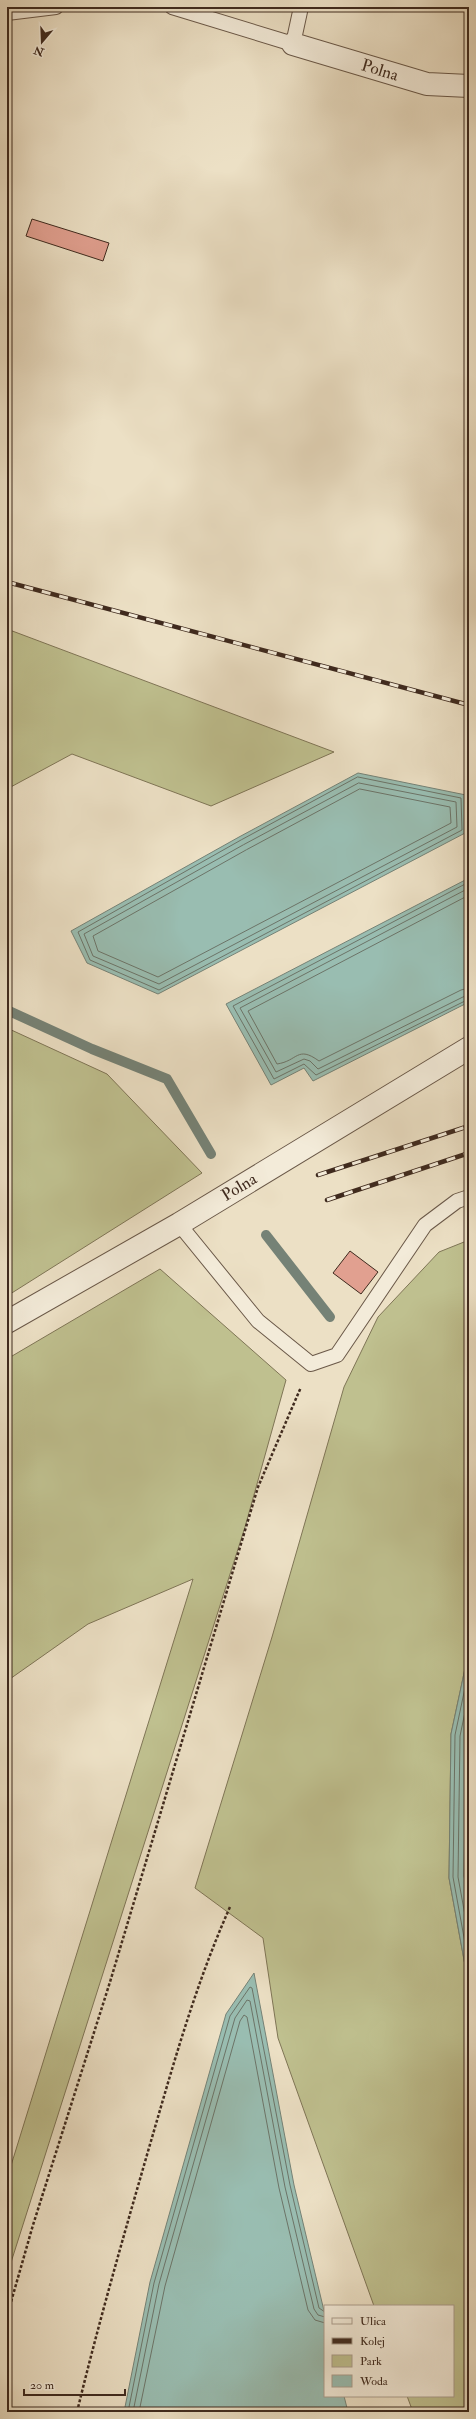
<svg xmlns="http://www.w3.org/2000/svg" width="476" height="2419" font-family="'IM FELL Double Pica',serif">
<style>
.green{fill:#bfc08f;stroke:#7f7556}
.water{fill:#99bdb1;stroke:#758276}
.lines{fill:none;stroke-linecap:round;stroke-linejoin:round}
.shore{stroke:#6c7468;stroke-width:1}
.stream{stroke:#758276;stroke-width:10}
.building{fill:#e1a090;stroke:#3f2a1e}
.lane-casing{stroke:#6a5848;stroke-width:16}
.street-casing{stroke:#6a5848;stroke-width:24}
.path{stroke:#3f2a1e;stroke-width:2.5;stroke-dasharray:3 2;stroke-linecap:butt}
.lane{stroke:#f3ebd9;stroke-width:14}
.street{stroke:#f3ebd9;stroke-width:22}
.rail-casing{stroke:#3f2a1e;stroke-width:4.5}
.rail{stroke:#f3ebd9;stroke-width:3;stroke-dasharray:9;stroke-linecap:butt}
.labels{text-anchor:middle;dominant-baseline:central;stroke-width:3.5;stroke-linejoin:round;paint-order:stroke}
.street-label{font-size:17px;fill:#3f2a1e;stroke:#f3ebd9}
</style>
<rect width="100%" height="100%" fill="#ece0c5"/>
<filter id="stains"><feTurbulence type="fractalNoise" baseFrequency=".005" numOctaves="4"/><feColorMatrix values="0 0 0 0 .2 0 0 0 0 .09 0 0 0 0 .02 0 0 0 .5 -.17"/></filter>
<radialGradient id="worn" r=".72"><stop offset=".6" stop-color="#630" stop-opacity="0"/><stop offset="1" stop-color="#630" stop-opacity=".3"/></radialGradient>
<path class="green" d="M7,629L334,752L211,806L72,754L7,789Z
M7,1028L107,1074L202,1173L7,1296Z
M469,1240V1650L451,1734L449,1878L469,1987V2412H413L407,2396H453V2306H374L278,2038L263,1938L195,1888L272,1637L344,1387L378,1317L439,1252Z
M160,1269L286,1380L245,1527L7,2275V2171L9,2172L193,1579L88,1624L7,1681V1359Z"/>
<path class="water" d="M358,773L466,795L467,832L158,994L87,963L71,931L239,837Z
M469,878V1002L313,1081L304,1068L271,1085L226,1004Z
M469,1650V1987L449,1878L451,1734Z
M254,1973L294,2185L325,2315V2396H344L348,2412H124L150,2282L226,2014Z"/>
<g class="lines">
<path class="shore" d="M358,777L461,798L462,830L159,990L90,960L78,932L241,840Z
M359,783L456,802L457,827L159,984L93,956L84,934L243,845Z
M360,789L450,807L451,823L158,977L98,951L93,936L246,850Z
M469,882L233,1006L274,1079L304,1064L316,1075L469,999
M469,888L240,1008L276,1072L304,1059L310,1061L318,1069L469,994
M469,895L248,1011L277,1064C298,1061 297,1045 319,1061L461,990L469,988
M469,1669L455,1735L453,1877L469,1965
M469,1693L460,1736L458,1877L469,1937
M469,1722L466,1736L464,1876L469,1903
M128,2412L154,2283L230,2016L250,1987L252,1988L290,2185L319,2308L325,2312
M133,2412L159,2284L235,2018L247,2000L250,2001L285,2187L314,2309L318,2315L325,2317
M139,2412L165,2286L240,2021L244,2015L247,2017L279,2188L308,2310L315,2320L325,2323"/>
<path class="stream" d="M7,1010L92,1049L167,1079L211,1154
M266,1235L330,1317"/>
</g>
<path class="building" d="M32,219L109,243L103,261L26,236Z
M350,1251L378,1272L361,1294L333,1273Z"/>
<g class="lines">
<g class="lane-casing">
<path id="lane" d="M172,7L293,44L301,7
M7,13L56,7
M179,1224L258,1321L311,1364L337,1355L425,1225L457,1201L469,1197"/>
</g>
<g class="street-casing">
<path id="street" d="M293,44L427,84L469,86
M7,1322L179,1224L469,1048"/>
</g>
<path class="path" d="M7,2316L33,2225L110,1982L258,1487L301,1387
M77,2412C99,2321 125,2231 151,2141C174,2062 196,1983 230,1907"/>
<use href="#lane" class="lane"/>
<use href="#street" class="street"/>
<g class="rail-casing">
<path id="rail" d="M7,582L469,705
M318,1175L469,1126
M327,1200L469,1153"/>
</g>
<use href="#rail" class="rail"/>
</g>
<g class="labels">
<g class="street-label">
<text transform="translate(380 70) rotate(17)">Polna</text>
<text transform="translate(239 1187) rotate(-31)">Polna</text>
</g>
</g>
<rect width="476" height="2419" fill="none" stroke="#ece0c5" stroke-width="24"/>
<rect x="8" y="8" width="460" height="2403" fill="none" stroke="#3f2a1e" stroke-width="2"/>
<rect x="12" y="12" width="452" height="2395" fill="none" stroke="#3f2a1e"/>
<rect x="324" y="2305" width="130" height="92" fill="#f3ebd9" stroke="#ab9e8e"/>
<rect x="332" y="2318" width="20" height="6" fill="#f3ebd9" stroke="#ab9e8e"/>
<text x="360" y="2325" font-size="12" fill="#3f2a1e">Ulica</text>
<rect x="332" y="2338" width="20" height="6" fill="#3f2a1e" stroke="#ab9e8e"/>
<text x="360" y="2345" font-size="12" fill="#3f2a1e">Kolej</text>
<rect x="332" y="2355" width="20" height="12" fill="#bfc08f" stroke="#ab9e8e"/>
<text x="360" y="2365" font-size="12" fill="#3f2a1e">Park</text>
<rect x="332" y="2375" width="20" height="12" fill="#99bdb1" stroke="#ab9e8e"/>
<text x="360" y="2385" font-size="12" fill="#3f2a1e">Woda</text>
<g transform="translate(42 42) rotate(199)" stroke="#f3ebd9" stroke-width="3" paint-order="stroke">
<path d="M0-3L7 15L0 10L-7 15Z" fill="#3f2a1e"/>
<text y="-6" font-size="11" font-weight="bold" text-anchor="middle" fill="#3f2a1e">N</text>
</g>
<path d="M24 2389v6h101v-6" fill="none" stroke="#3f2a1e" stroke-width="2"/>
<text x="30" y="2389" font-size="12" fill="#3f2a1e" stroke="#f3ebd9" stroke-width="3" paint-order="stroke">20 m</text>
<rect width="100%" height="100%" filter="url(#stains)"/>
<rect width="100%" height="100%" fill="url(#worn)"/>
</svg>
